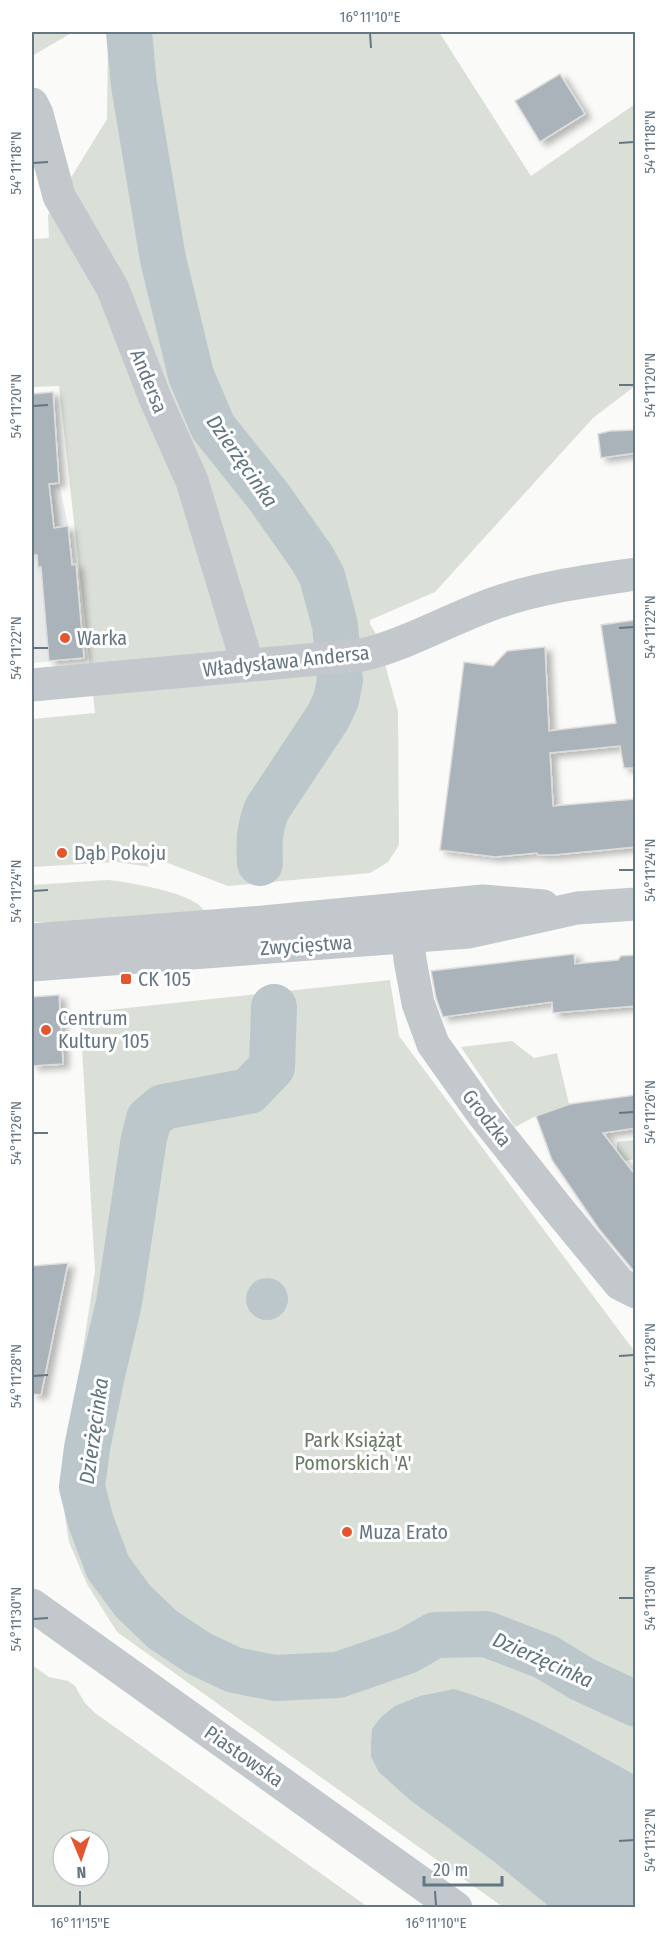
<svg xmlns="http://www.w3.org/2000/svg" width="667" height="1939" font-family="'Fira Sans Condensed',sans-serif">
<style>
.built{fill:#e8e9e9}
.green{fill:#dadfd7;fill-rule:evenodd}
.water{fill:#bbc7cb}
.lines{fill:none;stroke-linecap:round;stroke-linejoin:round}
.river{stroke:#bbc7cb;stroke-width:46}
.building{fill:#aab3b9;stroke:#dcdcda;stroke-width:1.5;filter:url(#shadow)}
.minor{stroke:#c3c8cc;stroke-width:33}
.ticks{fill:none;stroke:#657683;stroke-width:2}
.poi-dot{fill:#e4572e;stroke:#fff;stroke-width:2}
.labels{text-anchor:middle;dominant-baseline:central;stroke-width:6;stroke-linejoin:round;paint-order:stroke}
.street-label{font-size:20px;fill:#657683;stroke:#fff}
.poi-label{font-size:20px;fill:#657683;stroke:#fff;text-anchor:start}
.park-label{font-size:20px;fill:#687a64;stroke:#fff}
.water-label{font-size:21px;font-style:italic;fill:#60757c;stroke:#fff}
.neatline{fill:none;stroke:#657683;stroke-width:2}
.ticks-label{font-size:15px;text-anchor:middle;fill:#657683}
</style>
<defs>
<filter id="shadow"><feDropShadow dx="6" dy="4" stdDeviation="3" flood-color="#0004"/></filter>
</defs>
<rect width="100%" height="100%" fill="#fafaf8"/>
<path class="built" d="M53,392L59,483L68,526L72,565L76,564L84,658L32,663V394Z"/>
<path class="green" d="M32,32H73L32,56Z
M108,32H439L531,176L635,104V386L593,418L435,592L370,620V624L377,636L398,711L399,845L388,862L370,873L228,886L160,860L151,867L116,862L32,867V719L95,713L59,386L32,387V239L49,238L48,215L107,119Z
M108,880C128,882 196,893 204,911L85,925L32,922V885Z
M390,980L399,1036L635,1352V1907H503L117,1632L87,1584L69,1542L61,1491L95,1271L80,1013Z
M512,1041L534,1058L557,1053L569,1104L536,1116L515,1127L461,1047Z
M635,1140V1159L624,1161L617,1152V1142Z
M32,1665L49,1677L68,1681L75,1686L85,1703L95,1713L368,1907H32ZM63,1840H99V1876H63Z"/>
<path class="water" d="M246 1299a21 21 0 1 1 42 0a21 21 0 1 1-42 0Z
M454,1689C519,1708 576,1743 635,1775V1907H550L492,1860L410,1800L379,1772L371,1757V1744L372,1729L381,1717L395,1706L420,1696Z"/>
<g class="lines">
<path class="river" d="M129,32L134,85L163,259L191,375L213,427L269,497L312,558L322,576L335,625L340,680L336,700L328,717L267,809C259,828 259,843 260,863
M274,1007L272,1067L249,1091L163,1107L149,1119L144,1138L119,1303L101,1379L87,1448L82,1487L91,1522L108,1567L133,1601L162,1629L198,1653L234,1670L275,1678L338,1675L407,1651L435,1635L486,1634L546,1657L582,1679L636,1704"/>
</g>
<path class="building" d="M560,74L585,114L540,142L515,101Z
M53,392L59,483L49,484L54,528L68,526L72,565L76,564L84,658L49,661L41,567H38L37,555H32V394Z
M636,430V453L601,458L598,434L610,431Z
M636,620V768H624L620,746L550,753L553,806L636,799V847L553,855H538L537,853L495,857L440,850L464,662L493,666L507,651L545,647L549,731L616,723L601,625Z
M574,954L575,964L618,960L621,956L636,955V1006L553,1013L552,1002L443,1017L436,998L431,971Z
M59,995L63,1064L32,1066V997Z
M636,1095V1128L603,1133L636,1176V1271L632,1269L599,1229L552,1160L536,1116L570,1104Z
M68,1263L41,1395L32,1394V1266Z"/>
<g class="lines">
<path class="minor" d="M32,104L37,114L59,196L113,289L155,398L192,481L243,649L245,666
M32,685L362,655C408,644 450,619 495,603C541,587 588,581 636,574
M406,916L410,960L418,1003L433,1044L482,1113L559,1210L620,1284L636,1292
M32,940L263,922L483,901L543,906
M32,965L469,932L577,908L636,904
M32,1605L456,1908"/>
</g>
<path class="ticks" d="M370,33L371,48M619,143L634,142M33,163L48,162M619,385H634M33,406L48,405M619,628L634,627M33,648H48M619,870H634M33,891L48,890M619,1113L634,1112M33,1133H48M619,1356L634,1355M33,1376L48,1375M619,1598H634M33,1619L48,1618M619,1841L634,1840M80,1891V1906M435,1891L436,1906"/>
<g class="poi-dot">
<circle cx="65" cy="638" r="6"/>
<circle cx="62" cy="853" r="6"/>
<rect x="120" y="973" width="12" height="12" rx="3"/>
<circle cx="46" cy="1030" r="6"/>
<circle cx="347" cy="1532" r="6"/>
</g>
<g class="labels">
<g class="street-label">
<text transform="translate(149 381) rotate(68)">Andersa</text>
<text transform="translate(286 661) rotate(-6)">Władysława Andersa</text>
<text transform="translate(306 945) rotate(-4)">Zwycięstwa</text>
<text transform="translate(487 1118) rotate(52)">Grodzka</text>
<text transform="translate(244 1756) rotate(35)">Piastowska</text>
</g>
<g class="poi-label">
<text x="77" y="638">Warka</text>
<text x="74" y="853">Dąb Pokoju</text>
<text x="138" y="979">CK 105</text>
<text x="58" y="1018">Centrum<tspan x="58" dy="23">Kultury 105</tspan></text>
<text x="359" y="1532">Muza Erato</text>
</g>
<g class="park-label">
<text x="353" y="1440">Park Książąt<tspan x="353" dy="23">Pomorskich 'A'</tspan></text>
</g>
<g class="water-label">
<text transform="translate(242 461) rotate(55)">Dzierżęcinka</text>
<text transform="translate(94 1431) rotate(-82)">Dzierżęcinka</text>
<text transform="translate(543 1660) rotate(24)">Dzierżęcinka</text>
</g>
</g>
<rect width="667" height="1939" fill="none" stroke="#ffffff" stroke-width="66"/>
<g transform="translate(81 1858) rotate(178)"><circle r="28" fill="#ffffff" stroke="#c1c8cd" stroke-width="1.5"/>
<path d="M0-4.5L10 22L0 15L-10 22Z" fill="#e4572e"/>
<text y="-9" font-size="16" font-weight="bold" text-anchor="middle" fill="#657683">N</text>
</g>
<path d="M424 1876v9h78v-9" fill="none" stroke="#657683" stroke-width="3"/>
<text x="433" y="1876" font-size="18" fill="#657683" stroke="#ffffff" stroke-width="4.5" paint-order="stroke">20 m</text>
<rect x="33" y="33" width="601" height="1873" class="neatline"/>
<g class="ticks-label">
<text x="370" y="22">16°11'10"E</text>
<text transform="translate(650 142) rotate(-90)" y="5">54°11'18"N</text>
<text transform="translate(16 163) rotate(-90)" y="5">54°11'18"N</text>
<text transform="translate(650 385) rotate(-90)" y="5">54°11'20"N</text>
<text transform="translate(16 406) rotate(-90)" y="5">54°11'20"N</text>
<text transform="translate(650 627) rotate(-90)" y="5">54°11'22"N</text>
<text transform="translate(16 648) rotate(-90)" y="5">54°11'22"N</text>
<text transform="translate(650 870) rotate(-90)" y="5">54°11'24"N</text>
<text transform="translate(16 891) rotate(-90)" y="5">54°11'24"N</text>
<text transform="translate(650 1112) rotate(-90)" y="5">54°11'26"N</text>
<text transform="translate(16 1133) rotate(-90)" y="5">54°11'26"N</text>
<text transform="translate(650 1355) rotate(-90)" y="5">54°11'28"N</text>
<text transform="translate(16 1376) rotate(-90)" y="5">54°11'28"N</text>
<text transform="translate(650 1598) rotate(-90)" y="5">54°11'30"N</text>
<text transform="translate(16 1619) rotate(-90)" y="5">54°11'30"N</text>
<text transform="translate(650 1840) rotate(-90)" y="5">54°11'32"N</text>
<text x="80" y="1928">16°11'15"E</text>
<text x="436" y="1928">16°11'10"E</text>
</g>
</svg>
